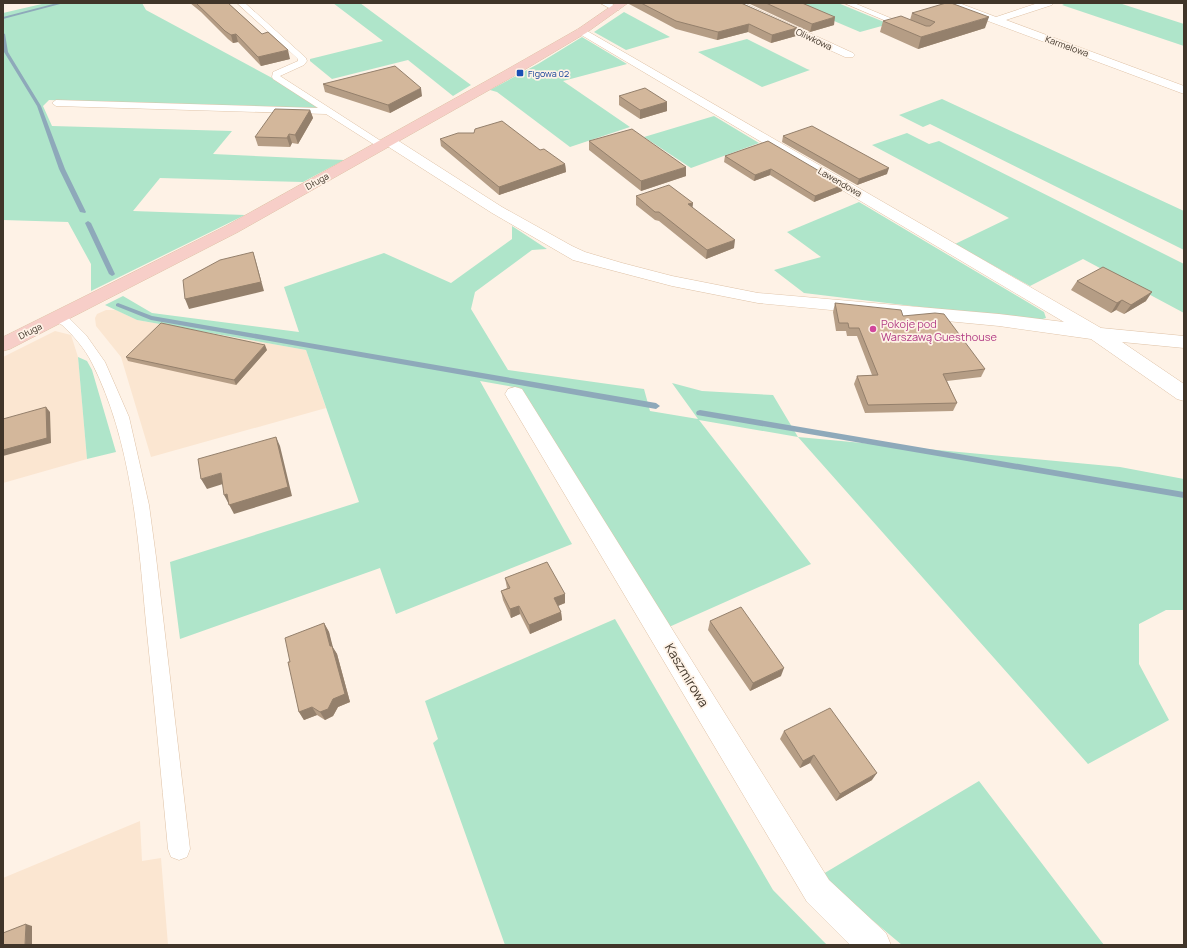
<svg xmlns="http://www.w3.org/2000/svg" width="1187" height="948" font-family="Manrope,sans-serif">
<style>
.built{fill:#fbe6d1}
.green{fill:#afe5ca}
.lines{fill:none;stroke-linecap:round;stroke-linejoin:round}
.stream{fill:#8ea9ba;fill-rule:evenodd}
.lane-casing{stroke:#dfc2a6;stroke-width:1}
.street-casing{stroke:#dfc2a6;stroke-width:1}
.secondary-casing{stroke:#dfc2a6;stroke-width:1}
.lane{fill:#fff;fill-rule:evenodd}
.street{fill:#fff;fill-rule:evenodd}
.secondary{fill:#f7cec8;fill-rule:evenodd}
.wall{fill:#b59d85}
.shaded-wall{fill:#94806c}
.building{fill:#d3b79b;stroke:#94806c}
.transit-dot{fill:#1a4fb4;stroke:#fef2e6;stroke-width:1.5}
.hotel-dot{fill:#d1479c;stroke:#fef2e6;stroke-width:1.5}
.labels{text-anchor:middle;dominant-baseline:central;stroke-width:3.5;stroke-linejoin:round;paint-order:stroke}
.far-street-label{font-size:9px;fill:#403529;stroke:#fef2e6}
.far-transit-label{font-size:9px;fill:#164399;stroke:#fef2e6;text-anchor:start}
.hotel-label{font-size:11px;fill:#b23c85;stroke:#fef2e6;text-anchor:start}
.near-street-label{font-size:13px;fill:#403529;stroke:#fef2e6}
</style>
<rect width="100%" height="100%" fill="#fef2e6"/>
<path class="built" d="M106,310H116L137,320L306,350L326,408L151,457L121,357L96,326L95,318L97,314Z
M55,331L71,335L78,357L87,459L3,483V357Z
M140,821L142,861L161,858L168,945H3V878Z"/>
<path class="green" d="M46,3H142L146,10L274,79L322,109L49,100L43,106L52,126L232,131L213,154L344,160L303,182L160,178L133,211L245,215L91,291V264L68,222L3,220V13Z
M333,3H360L471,85L453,96L408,60L332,79L310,61V59L383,41Z
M797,3H838L889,24L860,32L794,4Z
M1066,3H1119L1184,24V46L1062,5Z
M624,12L670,37L626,50L594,32Z
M582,37L627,64L563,81L630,127L570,147L497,92L490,90L538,64Z
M747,39L807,69L810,70L762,87L698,52Z
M942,99L1184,211V250L930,124L923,127L899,115Z
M714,116L759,143L691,168L644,137Z
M907,133L929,144L939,141L1184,264V313L1083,259L1030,286L955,244L1009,218L872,145Z
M859,202L1044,312L1046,318L1036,321L804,293L774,270L821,257L787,232Z
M512,226L547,249L532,250L475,292L471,309L508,370L644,389L650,411L698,419L672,383L702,391L773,395L798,437L1120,467L1184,479V610H1166L1139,624V664L1169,720L1088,764L798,437L699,420L811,564L669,627L520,388L480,381L572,544L396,614L380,568L180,639L170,562L359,502L306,350L137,320L105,305L123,296L152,313L299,332L284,287L384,253L451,283L512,239Z
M78,357L87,361L92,370L116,452L87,459Z
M615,619L773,890L827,945H505L433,743L438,739L425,701Z
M979,781L1104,945H902L834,888L823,874Z"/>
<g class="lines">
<path class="stream" d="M57,3H64L3,19V17Z
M3,33L5,34L8,52L41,106L65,169L86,212L85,213L80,212L59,169L37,106L4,52Z
M88,221L91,223L115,274L114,275L112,276L109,274L85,223Z
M118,303L152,316L656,403L660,406L656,409L151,320L116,306V304Z
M700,410L1184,492V498L697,415L696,413L697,411Z"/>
<g class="lane-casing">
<path id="lane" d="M237,3H245L306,58L307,61L304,65L280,76L384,143L386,145L384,147H378L326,114L56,106L52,103L56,100L318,108L273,79L272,77L273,72L298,61V59Z
M600,3H610L620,8L619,10H613Z
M844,3H854L912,27L908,29H905Z
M56,313L69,318L86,335L105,362L129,417L149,505L156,557L190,849L187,857L179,860L171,857L168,849C161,774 154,698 146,623C138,536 132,442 92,363C85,349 74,336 62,325C58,322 53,322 50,317L52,314Z"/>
</g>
<g class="street-casing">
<path id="street" d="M730,3H744L853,53L855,55L853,57H845L731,5Z
M944,3H959L996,17L1038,3H1053L1052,5L1006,20L1184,86V94L945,5Z
M582,28L1101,328L1184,336V348L1122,342L1184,384V401L1177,399L1091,339L999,326L758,303L672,286L573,260L492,213L384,144L382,141L384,138L389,137L394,138L502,207L572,246L585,252L622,263L672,276L758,293L999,314L1064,322L578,33L576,31L578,29Z
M515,387L522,389L829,880L886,933L891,945H850L807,902L505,394L508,389Z"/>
</g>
<g class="secondary-casing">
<path id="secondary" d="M616,3H628L586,33L514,76L238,232L10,349L3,351V337L226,226L506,70L578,29Z"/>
</g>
<use href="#lane" class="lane"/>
<use href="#street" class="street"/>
<use href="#secondary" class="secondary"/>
</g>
<path class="wall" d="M190,3H228L290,59L261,66L238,42L233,43L228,39L201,12Z
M629,3H741L797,28L796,36L771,43L748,32L717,40L676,29L629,4Z
M748,3H802L834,25L810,32Z
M912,13L985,28L918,49L880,32L883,21L910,20Z
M323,84L422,96L390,113L325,92Z
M619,96L667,102V111L640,119L619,105Z
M310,110L313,118L298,144L292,143L290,147L258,146L255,137Z
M783,136L887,174L857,185L782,142Z
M440,139L540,150L565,164L566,172L499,195L441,146Z
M589,141L686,176L641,191L589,150Z
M768,141L842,191L814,202L770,175L754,181L724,162L725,156Z
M636,196L693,203L692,207L734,248L706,259L659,221L655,220L636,205Z
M1077,281L1146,301L1124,314L1116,310L1111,313L1071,290Z
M835,303L903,316L985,369L981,377L947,381L957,403L953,411L865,413L854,384L857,376L872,375L857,336H847L846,331H836L833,312Z
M267,350L236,385L128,361L126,357Z
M505,578L565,594V603L558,606L561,612L562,620L530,634L520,614L511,618L503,600L501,591L507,588Z
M710,621L781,676L750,691L708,630Z
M324,623L329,632L332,646L337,654L350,702L338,707L333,716L325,720L317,715L304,720L299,712L290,662Z
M784,731L872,780L836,801L810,763L800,768L780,739Z"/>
<path class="shaded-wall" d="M835,17L834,25L810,32L812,24Z
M989,17L985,28L918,49L921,37Z
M749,24L748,32L717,40L718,32Z
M797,28L796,36L771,43L772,35Z
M236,34L238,42L233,43L231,35Z
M288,50L290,59L261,66L258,57Z
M421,88L422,96L390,113L388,105Z
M667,102V111L640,119V110Z
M310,110L313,118L298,144L295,135Z
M289,134L292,143L290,147L287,138Z
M565,164L566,172L499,195V187Z
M686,167V176L641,191V181Z
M889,168L887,174L857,185L859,179Z
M771,169L770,175L754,181L755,175Z
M843,185L842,191L814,202L815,196Z
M693,203L692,211L688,204Z
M735,240L734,248L706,259L707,250Z
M253,252L256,262L264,291L189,309L185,299Z
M1152,292L1146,301L1124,314L1131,305Z
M1122,300L1116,310L1111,313L1117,303Z
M265,345L267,350L236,385L234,380Z
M46,407L50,412L51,443L3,456V450Z
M276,437L280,446L292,496L234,514L224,495L227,494Z
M221,473L226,483L207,489L201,479Z
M565,594V603L555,607L554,598Z
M519,606L520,614L511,618L510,609Z
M561,612L562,620L530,634L529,625Z
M324,623L329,632L335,655L330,646Z
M332,646L337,654L350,702L338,707L333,716L325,720L320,712Z
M784,668L781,676L750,691L753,683Z
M312,707L317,715L304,720L299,712Z
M814,755L810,763L800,768L803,761Z
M877,773L872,780L836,801L840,794Z
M26,924L32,926V945H25Z"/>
<path class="building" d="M196,3H228L262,34L268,32L288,50L258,57L236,34L231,35L225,31Z
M641,3H741L797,28L772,35L749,24L718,32L676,21Z
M766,3H802L835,17L812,24Z
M946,3H951L989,17L921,37L883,21L901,16L926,26H930L935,22L912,13Z
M395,66L421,88L388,105L323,84Z
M645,88L667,102L640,110L619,96Z
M275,109L310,110L295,135L289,134L287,138L255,137Z
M502,121L540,150L544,149L565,164L499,187L440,139L458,133H474L475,129Z
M812,126L889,168L859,179L783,136Z
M632,129L686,167L641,181L589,141Z
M768,141L843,185L815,196L771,169L755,175L725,156Z
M669,185L693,203L688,204L735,240L707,250L659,212H655L636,196Z
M253,252L261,282L185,299L183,280L220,260Z
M1103,267L1152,292L1131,305L1122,300L1117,303L1077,281Z
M835,303L901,310L903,316L935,313L944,314L985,369L943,374L957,403L868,405L857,376L878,375L859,328H849L848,323H839Z
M161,323L265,345L234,380L126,357Z
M46,407L47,438L3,450V419Z
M276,437L288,487L229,505L227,494L224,495L221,473L201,479L198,459Z
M547,562L565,594L554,598L561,612L529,625L519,606L510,609L501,591L510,588L505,578Z
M741,607L784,668L753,683L710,621Z
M324,623L330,646H332L345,694L333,699L328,709L320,712L312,707L299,712L288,662H290L285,638Z
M830,708L877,773L840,794L814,755L803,761L784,731Z
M26,924L25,945H3V933Z"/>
<rect class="transit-dot" x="516" y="69" width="8" height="8" rx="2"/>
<circle class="hotel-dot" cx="873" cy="329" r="4"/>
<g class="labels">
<g class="far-street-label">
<text transform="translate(814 39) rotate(25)">Oliwkowa</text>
<text transform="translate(1067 46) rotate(20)">Karmelowa</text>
<text transform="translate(317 181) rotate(-29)">Długa</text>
<text transform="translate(840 182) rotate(30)">Lawendowa</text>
<text transform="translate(30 331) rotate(-27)">Długa</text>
</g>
<g class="far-transit-label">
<text x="528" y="73">Figowa 02</text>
</g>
<g class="hotel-label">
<text x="881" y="323">Pokoje pod<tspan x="881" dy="13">Warszawą Guesthouse</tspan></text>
</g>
<g class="near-street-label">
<text transform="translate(687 675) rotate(59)">Kaszmirowa</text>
</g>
</g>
<rect width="1187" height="948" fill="none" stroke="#403529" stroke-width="8"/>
</svg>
